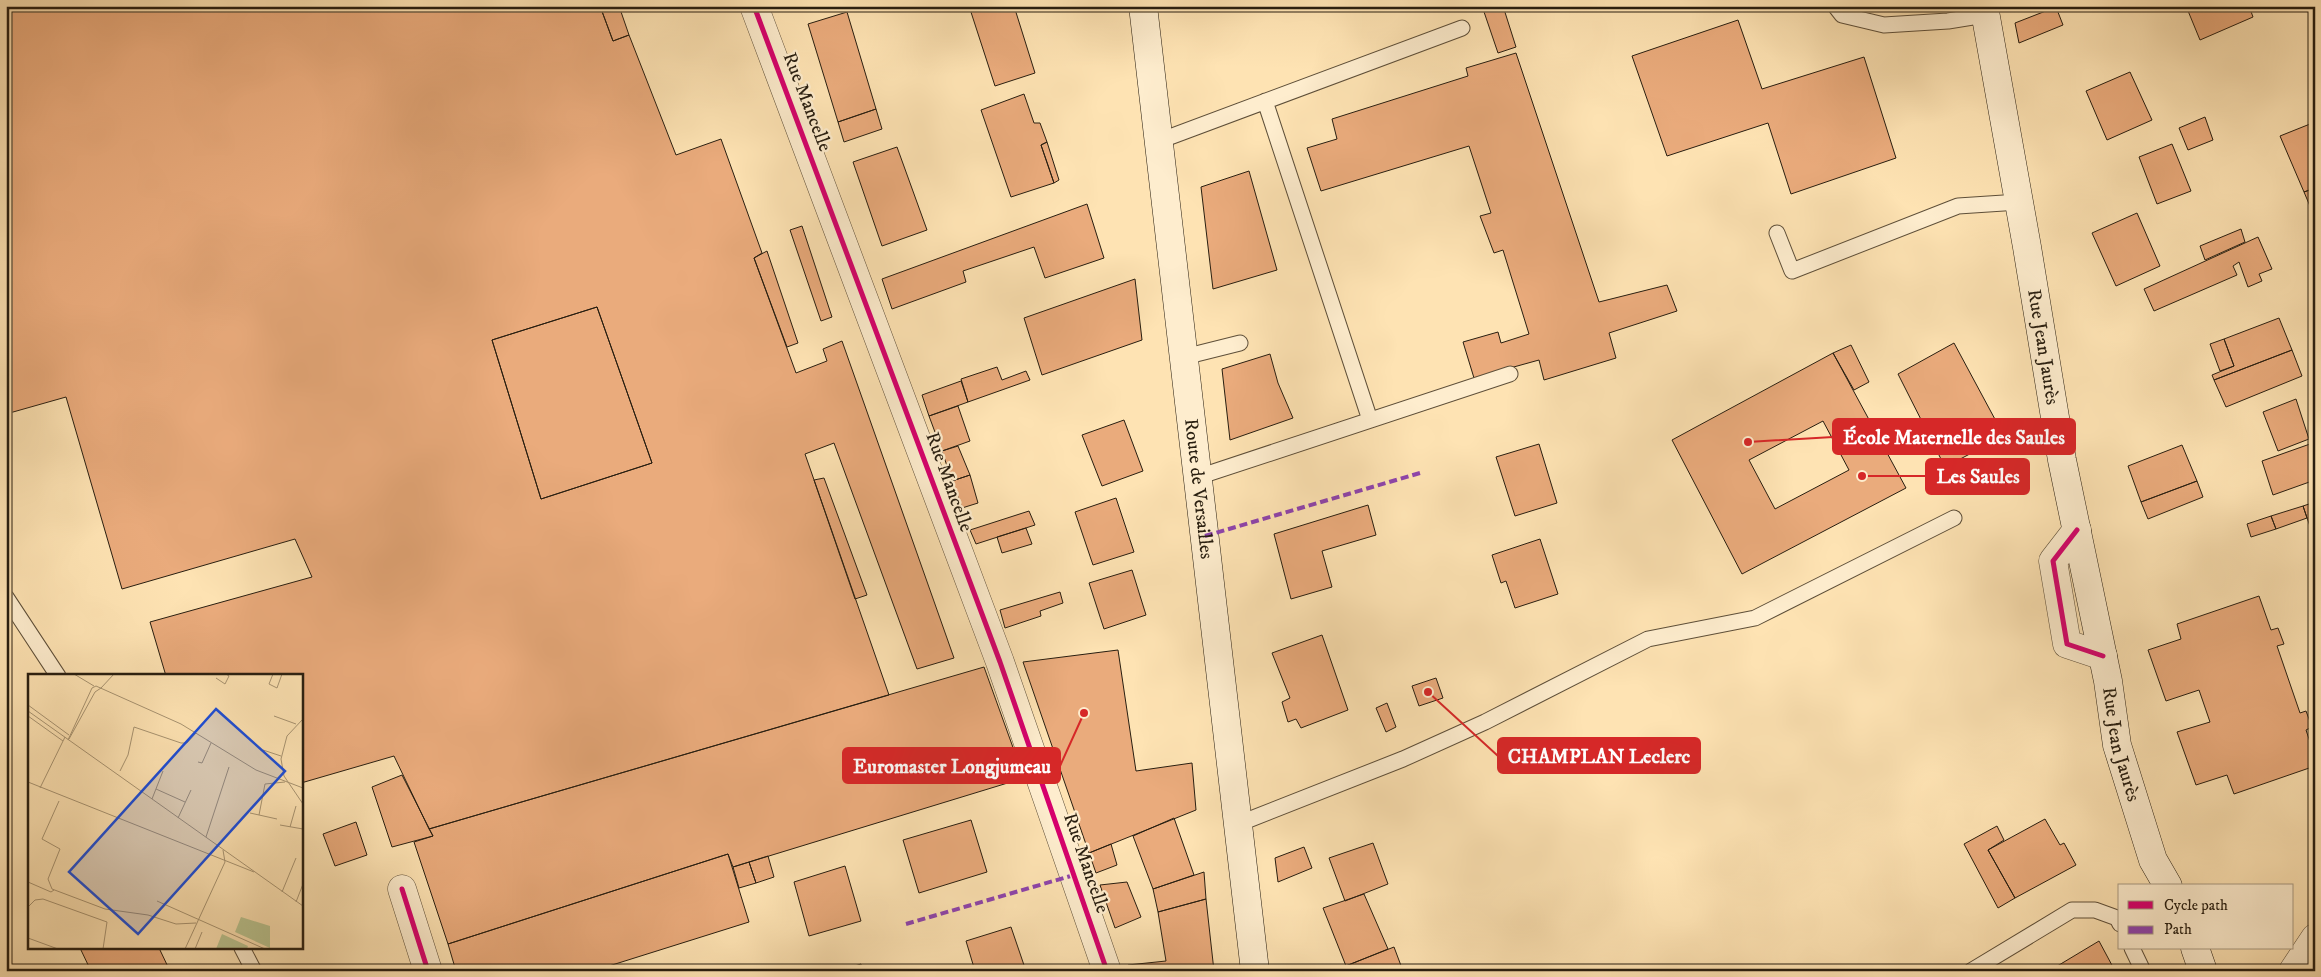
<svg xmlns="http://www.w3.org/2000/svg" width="2321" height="977" font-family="'IM FELL DW Pica',serif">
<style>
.building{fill:#eaab7c;stroke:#281e10;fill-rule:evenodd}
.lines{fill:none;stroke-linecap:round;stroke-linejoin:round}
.lane-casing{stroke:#5e4f39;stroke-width:17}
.street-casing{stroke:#5e4f39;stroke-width:29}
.secondary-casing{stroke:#281e10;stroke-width:29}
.lane{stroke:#feedce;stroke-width:15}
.street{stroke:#feedce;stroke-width:28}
.secondary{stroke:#feedce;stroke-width:28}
.quiet{stroke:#8e44ad;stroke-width:4;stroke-dasharray:8 4;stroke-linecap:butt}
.cycleway-casing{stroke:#feedce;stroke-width:8}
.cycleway{stroke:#d6006c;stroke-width:5}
.labels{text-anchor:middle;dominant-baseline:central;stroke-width:4.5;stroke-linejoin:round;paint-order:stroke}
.street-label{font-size:19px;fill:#281e10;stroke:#feedce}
.inset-road{fill:none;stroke:#a89472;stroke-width:1}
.view{fill:#1d4ed8;fill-opacity:0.15;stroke:#1d4ed8;stroke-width:2.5}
.inset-edge{fill:none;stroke:#281e10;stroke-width:2.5}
.leader{fill:none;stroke:#d62828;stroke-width:2}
.callout-dot{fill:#d62828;stroke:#feedce;stroke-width:2}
.callout{fill:#d62828;stroke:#d62828;stroke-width:2}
.callout-label{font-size:20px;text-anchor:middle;font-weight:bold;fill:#fff}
</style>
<rect width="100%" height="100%" fill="#fee3b3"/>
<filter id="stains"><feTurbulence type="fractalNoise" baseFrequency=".004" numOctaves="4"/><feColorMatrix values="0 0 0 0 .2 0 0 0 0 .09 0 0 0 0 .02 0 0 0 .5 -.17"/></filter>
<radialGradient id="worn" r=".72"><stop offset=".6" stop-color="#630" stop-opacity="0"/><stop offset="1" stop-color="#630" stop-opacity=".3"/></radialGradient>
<path class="building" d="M6,6H600L613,41L629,35L676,155L721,139L762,253L754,258L796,373L827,361L823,349L842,341L954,658L917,669L834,443L805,454L889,695L429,829L394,756L301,783V676H166L150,622L312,577L295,539L122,589L66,397L6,414ZM597,307L652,463L541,499L492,340Z
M600,6H619L629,35L613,41Z
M969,6H1014L1035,73L995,86Z
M1220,6H1240V9L1220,11Z
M1482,6H1503L1516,47L1498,53Z
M2186,6H2249L2253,17L2200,40Z
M2056,7L2063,25L2019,43L2015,23Z
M847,12L876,109L838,122L808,24Z
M1738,20L1762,89L1864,57L1896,158L1791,194L1768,123L1667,156L1632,56Z
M1516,53L1599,302L1667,285L1677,311L1609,333L1616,358L1544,380L1539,360L1474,378L1463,342L1498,332L1501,343L1529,334L1503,250L1494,253L1480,216L1491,213L1469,146L1321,191L1307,148L1337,139L1332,119L1468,76L1466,68Z
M2130,72L2152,120L2107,140L2086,91Z
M1024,94L1034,123H1040L1047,142L1041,145L1054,183L1011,197L981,110Z
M876,109L882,129L844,142L838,122Z
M2205,117L2213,140L2188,150L2179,128Z
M2315,122V188L2304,192L2280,136Z
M1047,142L1059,180L1054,183L1041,145Z
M2172,144L2191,191L2157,204L2139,157Z
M897,147L927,230L882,246L853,162Z
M1249,171L1277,270L1213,289L1201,187Z
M2315,188V218L2304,192Z
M1087,204L1104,258L1045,278L1034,247L963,271L966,282L892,309L882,279Z
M2137,213L2160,266L2116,286L2092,233Z
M802,226L832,317L821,321L790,230Z
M2241,229L2245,242L2205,260L2200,246Z
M2258,237L2272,269L2259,274L2262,281L2248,287L2239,262L2233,266L2237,275L2154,311L2144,289Z
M767,251L798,343L787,347L754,258Z
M1135,279L1142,340L1042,375L1024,318Z
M597,307L652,463L541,499L492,340Z
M2279,318L2292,350L2214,380L2212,375L2234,366L2224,339Z
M2224,339L2234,366L2220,371L2210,344Z
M1954,343L2004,436L1945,467L1898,374Z
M1851,345L1869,382L1854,390L1833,353Z
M2292,350L2302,376L2226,407L2214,380Z
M1833,353L1906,488L1742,574L1672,440ZM1823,421L1849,470L1775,509L1749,460Z
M1270,354L1278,383L1293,418L1230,440L1222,369Z
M997,367L1002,380L1026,371L1030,380L968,402L961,379Z
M961,381L968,402L929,416L922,395Z
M2296,399L2309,439L2278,451L2263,412Z
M958,406L970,441L942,451L929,416Z
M1124,420L1143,471L1102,486L1082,435Z
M1539,444L1557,503L1515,516L1496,457Z
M2310,444L2315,459V480L2273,495L2262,461Z
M2182,445L2197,481L2141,502L2128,466Z
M958,446L970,475L952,481L942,451Z
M970,475L978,503L962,508L952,481Z
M824,478L867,595L855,599L814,480Z
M2197,481L2203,497L2148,519L2141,502Z
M1116,498L1134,552L1093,565L1075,512Z
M2315,502V537L2314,538L2303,506Z
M1368,505L1376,535L1322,551L1332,587L1291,599L1274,534Z
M2303,506L2307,518L2276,529L2271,516Z
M1029,511L1035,525L976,544L970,530Z
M2271,516L2276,529L2251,537L2247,524Z
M1026,528L1032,544L1002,553L997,537Z
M1540,539L1558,594L1515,608L1506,581L1501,583L1492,555Z
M1132,570L1146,615L1104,629L1089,583Z
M1060,592L1063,603L1040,611L1041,616L1005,628L1000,610Z
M2259,596L2271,630L2278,628L2284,644L2277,646L2300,713L2306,711L2312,727L2306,730L2315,757V766L2234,794L2227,775L2196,785L2177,732L2210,722L2199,690L2166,701L2148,650L2181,639L2177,624Z
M1322,635L1348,710L1301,728L1296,719L1288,722L1282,702L1290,698L1272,653Z
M1118,650L1136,771L1192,763L1196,810L1089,853L1023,662Z
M984,667L1024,778L733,867L728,854L448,944L414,842L433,836L429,829Z
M1436,678L1443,698L1419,706L1412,686Z
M1387,703L1396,727L1386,732L1376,708Z
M402,775L433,836L392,847L372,787Z
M1174,818L1194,875L1153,889L1133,836Z
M2045,819L2060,845L2064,843L2076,865L2015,898L1988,850Z
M971,820L987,872L919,893L903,840Z
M356,822L367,855L335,866L323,834Z
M1997,826L2004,840L1988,850L2015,898L1998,908L1964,844Z
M1373,843L1388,884L1345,901L1329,858Z
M1111,844L1117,865L1096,873L1089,853Z
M1304,847L1312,868L1278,882L1275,858Z
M728,854L749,922L593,971H456L448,944Z
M768,856L774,877L756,883L749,862Z
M749,862L756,883L739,888L733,867Z
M845,866L861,921L809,936L794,882Z
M1204,872L1206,899L1158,912L1153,889Z
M1127,882L1141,917L1115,928L1100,885Z
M1364,894L1388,949L1346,966L1323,908Z
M1206,899L1214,971H1130L1128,965L1166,961L1158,912Z
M1011,927L1026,971H975L966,941Z
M2099,941L2114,969L2119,966L2121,971H2049Z
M1394,947L1403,971H1345L1343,967Z
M80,948H159L170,971H91Z
M861,964L862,971H838Z"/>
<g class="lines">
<g class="lane-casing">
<path id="lane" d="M1835,6L1842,15L1884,25L1948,21L1985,15
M1265,101L1370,420
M1159,141L1462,28
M1777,233L1792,271L1958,206L2019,202
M1184,357L1240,343
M1198,477L1510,374
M6,597L58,676
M1238,824L1403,759L1485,722L1648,639L1755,618L1954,518
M242,948L254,971
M2132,948L2143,971
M1971,971L2072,910H2095L2117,918L2120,924"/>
</g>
<g class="street-casing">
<path id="street" d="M754,6L1000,662L1107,971
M2077,530L2053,561L2067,644L2103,656
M402,889L428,971
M2293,971L2315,938"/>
</g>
<g class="secondary-casing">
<g id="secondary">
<path id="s1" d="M1143,6L1255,971"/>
<path id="s2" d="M1984,6L2027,247L2062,460L2108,681L2117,745L2153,860L2168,886"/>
<path d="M2195,948L2203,971"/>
</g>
</g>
<use href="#lane" class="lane"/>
<use href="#street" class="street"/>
<use href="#secondary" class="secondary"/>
<path class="quiet" d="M1205,536L1420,473
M906,924L1074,875"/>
<g class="cycleway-casing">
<path id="cycleway" d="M754,6L1000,662L1107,971
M2077,530L2053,561L2067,644L2103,656
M402,889L428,971"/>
</g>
<use href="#cycleway" class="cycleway"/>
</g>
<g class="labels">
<g class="street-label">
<text transform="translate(807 102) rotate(69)">Rue Mancelle</text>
<text stroke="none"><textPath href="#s2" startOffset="346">Rue Jean Jaurès</textPath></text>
<text transform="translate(949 482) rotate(70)">Rue Mancelle</text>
<text stroke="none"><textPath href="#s1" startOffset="486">Route de Versailles</textPath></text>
<text stroke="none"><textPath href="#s2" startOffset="751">Rue Jean Jaurès</textPath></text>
<text transform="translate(1086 863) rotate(71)">Rue Mancelle</text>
</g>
</g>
<g transform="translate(28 674)">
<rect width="275" height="275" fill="#fee3b3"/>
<path d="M213,243L242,252V274L207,258ZM194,260L220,272L219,275H188Z" fill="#bac591"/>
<path class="inset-road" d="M46,0L66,12M245,0L241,10L249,14L254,0M188,4L197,10L201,2L198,0M73,14L86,0M0,31L41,61M0,37L275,232M0,42L35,67M246,42L268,50M275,45L259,62L253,85L256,102L275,130M41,65L67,18L73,14M40,66L64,14L68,12L153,50L228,96L275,114M235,76L253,82M170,88L174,89L183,69M92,97L100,81L106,53L153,69H159L168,59M0,108L226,198M12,114L37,63M128,115L157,128M124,125L135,97M31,127L14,165L32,175L20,205L24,215L77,235L120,241L148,250L168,249M222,139L249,145M231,141L237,110L257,108M150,144L163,116M252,151L275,155M262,153L268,132M178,163L201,93M0,208L23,218L26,216M254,218L268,184M129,227L237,275M268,228L275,210M0,233L7,226L15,225L79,248L75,275M0,264L30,275M157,275L197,188L195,176M167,275L174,258"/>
<path class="view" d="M188,35L257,97L110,260L41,198Z"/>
<rect width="275" height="275" class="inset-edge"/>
</g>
<path class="leader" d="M1748 442L1833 437M1862 476L1926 476M1428 692L1498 756M1084 713L1060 766"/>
<g class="callout-dot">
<circle cx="1748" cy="442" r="5"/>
<circle cx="1862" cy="476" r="5"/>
<circle cx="1428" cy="692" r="5"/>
<circle cx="1084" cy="713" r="5"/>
</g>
<g class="callout">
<rect x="1833" y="419" width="242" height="35" rx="5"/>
<rect x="1926" y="459" width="103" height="35" rx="5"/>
<rect x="1498" y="738" width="202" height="35" rx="5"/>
<rect x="843" y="748" width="217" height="35" rx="5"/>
</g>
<g class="callout-label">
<text x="1954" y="444">École Maternelle des Saules</text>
<text x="1978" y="483">Les Saules</text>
<text x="1599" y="763">CHAMPLAN Leclerc</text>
<text x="952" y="773">Euromaster Longjumeau</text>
</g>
<rect width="2321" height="977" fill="none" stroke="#fee3b3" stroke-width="25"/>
<rect x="8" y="8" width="2306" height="962" fill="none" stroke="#281e10" stroke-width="2.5"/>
<rect x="12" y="12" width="2296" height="952" fill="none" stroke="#281e10"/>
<rect x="2118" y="884" width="175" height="65" fill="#feedce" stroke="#a89a82"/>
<rect x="2128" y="901" width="25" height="8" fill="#d6006c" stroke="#a89a82"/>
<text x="2164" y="910" font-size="15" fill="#281e10">Cycle path</text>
<rect x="2128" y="926" width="25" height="8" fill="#8e44ad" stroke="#a89a82"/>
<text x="2164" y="934" font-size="15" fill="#281e10">Path</text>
<rect width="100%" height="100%" filter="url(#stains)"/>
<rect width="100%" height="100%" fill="url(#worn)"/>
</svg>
